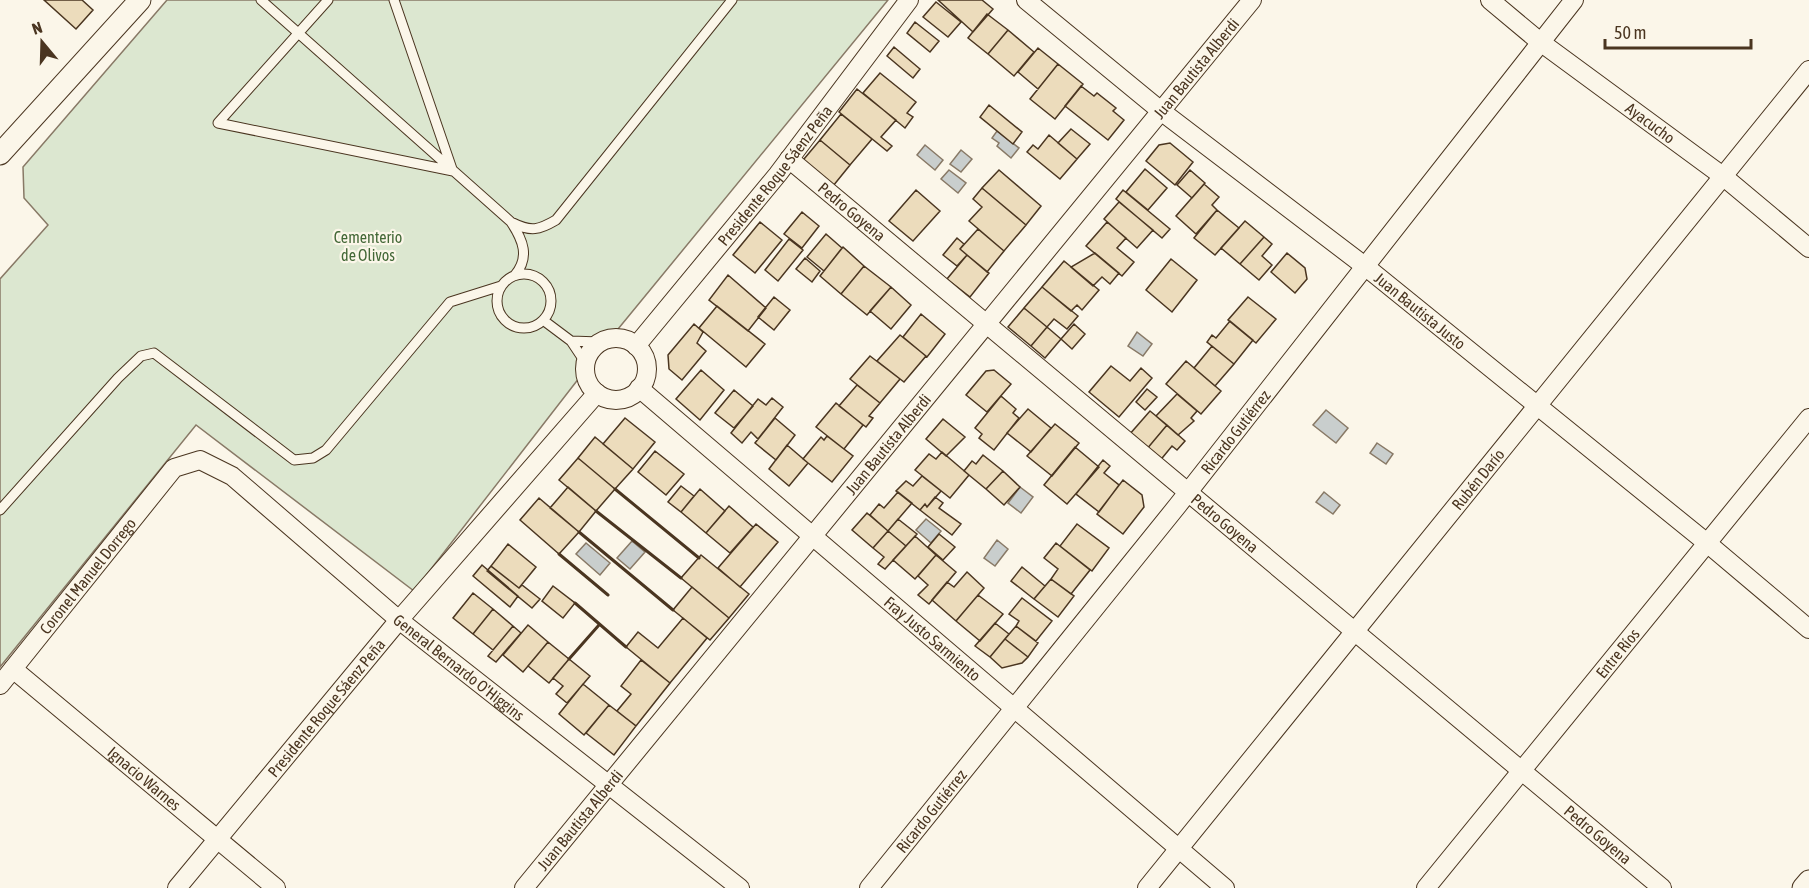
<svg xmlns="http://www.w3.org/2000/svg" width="1809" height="888" font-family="'Asap Condensed',sans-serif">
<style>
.green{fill:#dce7d0;stroke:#887966;stroke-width:1.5}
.water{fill:#c9cecd;stroke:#887966;stroke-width:1.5}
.building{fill:#ecdcbc;stroke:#4a3520;stroke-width:1.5}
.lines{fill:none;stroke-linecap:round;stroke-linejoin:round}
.service-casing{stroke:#4a3520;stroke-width:11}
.minor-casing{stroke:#4a3520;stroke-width:20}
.tertiary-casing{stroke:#4a3520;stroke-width:23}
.service{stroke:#fbf6e9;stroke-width:9}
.minor{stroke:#fbf6e9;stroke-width:18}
.tertiary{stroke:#fbf6e9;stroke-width:21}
.wall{stroke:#4a3520;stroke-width:3}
.labels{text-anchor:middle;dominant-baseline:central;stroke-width:4.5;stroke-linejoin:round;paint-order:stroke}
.street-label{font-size:16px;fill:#4a3520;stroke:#fbf6e9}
.park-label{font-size:16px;fill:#436837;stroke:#fbf6e9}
</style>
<rect width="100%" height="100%" fill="#fbf6e9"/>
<path class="green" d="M167,0H888L600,351L414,591L196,425L0,667V279L48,225L24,198L23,167Z"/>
<path class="water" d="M997,131L1019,148L1011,158L997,146L999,143L992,138Z
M925,145L943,160L935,170L917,155Z
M961,150L972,159L961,172L950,164Z
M949,170L966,183L958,193L941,179Z
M1137,332L1152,344L1143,356L1128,346Z
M1326,410L1348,428L1336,443L1313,425Z
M1377,443L1393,454L1386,464L1370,453Z
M1020,487L1033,497L1021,513L1008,503Z
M1324,492L1340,505L1333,514L1316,502Z
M926,519L941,531L931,543L916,530Z
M997,540L1008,549L995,566L984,558Z
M632,541L645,552L630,569L617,558Z
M586,543L610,563L600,575L576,554Z"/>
<path class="building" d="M44,0H82L93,10L76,29Z
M938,0H982L993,9L973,32Z
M936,2L961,22L948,37L923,17Z
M987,14L1008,30L988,54L968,38Z
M915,22L939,41L930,52L907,33Z
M1008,30L1034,52L1014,76L988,54Z
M894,47L920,69L913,78L887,56Z
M1038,48L1058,64L1038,89L1018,72Z
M1058,64L1083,84L1055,119L1030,99Z
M880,73L916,102L907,113L913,117L905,128L863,93Z
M1081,86L1094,96L1097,93L1116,108L1113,111L1124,120L1108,140L1065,106Z
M857,89L896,120L881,137L892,146L887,151L839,112Z
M989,105L1022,132L1013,144L980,117Z
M841,114L872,139L850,165L820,140Z
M1071,129L1090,144L1077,159L1058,143Z
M1049,135L1077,159L1060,179L1027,152L1033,145L1038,149Z
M820,140L850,165L829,191L807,173L804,159Z
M1170,143L1193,162L1175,185L1146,161L1159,145Z
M1145,169L1167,188L1148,210L1126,192Z
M999,170L1041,206L1026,225L982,188Z
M1190,170L1205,183L1192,198L1177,185Z
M1204,184L1219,197L1212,205L1217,210L1196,234L1176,216Z
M982,188L1026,225L1004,251L969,221L982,207L973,199Z
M916,190L940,211L913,241L889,221Z
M1123,190L1170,229L1162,238L1116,199Z
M1119,202L1153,230L1137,248L1104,219Z
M1217,210L1239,228L1215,255L1194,238Z
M802,212L819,226L802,248L784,234Z
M1245,221L1264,237L1240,264L1221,248Z
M760,222L782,240L755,273L733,255Z
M1107,222L1126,238L1117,248L1134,262L1122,276L1086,246Z
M978,229L1004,251L987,272L960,249Z
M826,234L842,248L824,271L807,257Z
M1264,237L1272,244L1262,256L1272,265L1259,280L1240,264Z
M957,238L964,244L960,249L967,255L957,266L943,255Z
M789,239L803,250L778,281L765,270Z
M843,247L864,266L841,294L820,276Z
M1095,253L1119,273L1110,284L1102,277L1093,286L1071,267Z
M1287,253L1305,268L1307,279L1295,293L1271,272Z
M967,255L989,273L970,297L947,279Z
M805,258L820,271L812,282L796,269Z
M1171,259L1197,280L1172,312L1146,290Z
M1064,261L1099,290L1082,310L1077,305L1071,311L1042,287Z
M864,266L891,287L867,315L841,294Z
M728,275L766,308L748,331L709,300Z
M891,287L911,305L891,329L870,311Z
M1042,287L1078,316L1067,329L1054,319L1047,327L1024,308Z
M774,297L790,310L774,330L758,317Z
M1248,297L1276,319L1256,343L1228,320Z
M717,306L765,344L746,367L699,328Z
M1024,308L1047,327L1031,346L1008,327Z
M921,314L945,334L927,357L903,337Z
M1230,321L1253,340L1234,364L1207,342L1212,335L1216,338Z
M694,324L703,332L697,343L706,351L682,380L669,369L668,355Z
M1074,324L1085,334L1072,349L1061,339Z
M1047,327L1061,339L1045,358L1031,346Z
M900,335L926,356L904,382L877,361Z
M1212,346L1234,364L1215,386L1194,368Z
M870,356L900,379L880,403L850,379Z
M1186,361L1221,391L1201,414L1166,384Z
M1111,366L1130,381L1141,368L1152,378L1119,417L1089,392Z
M701,370L724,390L700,420L676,399Z
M994,370L1011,384L987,412L966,395L986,371Z
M857,385L880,403L869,416L873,418L866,427L839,406Z
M1147,389L1157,397L1145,410L1136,402Z
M734,390L753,406L734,428L715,413Z
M1177,394L1197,411L1191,418L1194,421L1178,435L1156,416Z
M1001,396L1016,409L1013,413L1019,418L994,450L979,438L982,434L975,428Z
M772,398L783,407L758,439L751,432L742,443L731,433L758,399L766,405Z
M836,403L863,425L844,449L816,427Z
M1028,409L1051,428L1031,452L1007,433Z
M1150,411L1167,425L1146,450L1129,435Z
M625,418L655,442L633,469L603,444Z
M775,418L795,435L776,460L755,443Z
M943,419L965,437L946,456L926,439Z
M1055,424L1079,443L1052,476L1027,456Z
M1167,425L1185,441L1177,450L1172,446L1158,463L1146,450Z
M827,436L853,456L832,482L803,459L821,437L824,440Z
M595,437L633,469L615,489L578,458Z
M787,445L808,463L789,486L769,469Z
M1075,447L1099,467L1067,504L1044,485Z
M655,451L684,474L666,495L638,472Z
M942,452L969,475L950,498L915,470L929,454L936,459Z
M983,455L1003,471L986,489L964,471L972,461L976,464Z
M578,458L615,489L596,511L559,480Z
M1103,460L1110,466L1104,473L1119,485L1099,512L1076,494Z
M1003,471L1020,487L1004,505L986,489Z
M922,476L941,491L927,507L925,504L920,510L896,491L906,481L913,486Z
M1123,480L1142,495L1144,507L1123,534L1097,514Z
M681,486L694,496L681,512L668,502Z
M568,487L596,511L579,532L550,508Z
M700,489L725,511L706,533L681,512Z
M898,492L912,503L888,531L870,515L879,504L884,508Z
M935,497L943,503L939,508L961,524L952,535L920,510L925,504L927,507Z
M539,498L579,532L559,554L520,520Z
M729,506L753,527L730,553L706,533Z
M867,513L888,531L873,548L852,530Z
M898,519L917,534L906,546L888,531Z
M756,524L778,542L740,587L718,568Z
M1077,524L1109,548L1092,571L1060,546Z
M888,531L906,546L885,569L878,564L884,557L873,548Z
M939,534L955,547L943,560L928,547Z
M915,536L936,555L915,579L893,560Z
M1056,543L1090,570L1071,594L1051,579L1058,569L1044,558Z
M508,544L536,567L519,588L491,566Z
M701,555L749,594L729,618L681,578Z
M936,555L956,572L929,604L918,595L928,585L918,576Z
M482,565L518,596L510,607L473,576Z
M491,566L519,588L522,585L540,599L532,608L487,571Z
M1022,567L1045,586L1034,599L1011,581Z
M967,572L984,588L956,621L932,600L947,582L954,587Z
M1051,579L1074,596L1058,617L1034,599Z
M553,586L575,603L563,618L542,601Z
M692,587L729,618L710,640L673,610Z
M473,593L493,609L473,634L453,618Z
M978,595L1003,614L980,641L956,621Z
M1022,598L1052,621L1036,641L1016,626L1019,621L1009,614Z
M493,609L513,626L493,650L473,634Z
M683,618L707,638L670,683L626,647L638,632L658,648Z
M995,623L1009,634L990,657L975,646Z
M528,625L548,642L523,672L503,655Z
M513,626L521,633L496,662L488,656Z
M1016,626L1038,643L1028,657L1005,639Z
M1005,639L1028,657L1022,663L1002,668L990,657Z
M548,642L569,659L549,683L528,666Z
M569,659L590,676L567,703L556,694L563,686L553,678Z
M641,660L670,683L636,726L617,711L631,694L621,686Z
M583,684L609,705L584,735L559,714Z
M609,705L636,726L614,755L586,733Z"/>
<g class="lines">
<g class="service-casing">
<path id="service" d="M261,0L511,222C523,240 530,257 515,275
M328,0L218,123L453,171
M394,0L452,169
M513,223C531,232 539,230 556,220L732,0
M497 301a27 27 0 1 1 54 0a27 27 0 1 1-54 0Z
M543,320L571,341L585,362
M571,341L600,342
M0,510L118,378L141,356L154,353L294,460L313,458L326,450L450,302L501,286"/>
</g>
<g class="minor-casing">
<g id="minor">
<path id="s1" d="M1026,0L1161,111L1366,267L1707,543L1809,629"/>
<path id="s2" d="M1490,0L1539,41L1724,177L1809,248"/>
<path id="s3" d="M789,159L1662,888"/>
<circle cx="616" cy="369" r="31"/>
<path id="s4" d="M636,346L778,174L909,0"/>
<path id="s5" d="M639,388L1225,888"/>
<path id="s6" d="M13,669L276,888"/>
<path id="s7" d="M0,685L174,468L200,460L232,476L399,620L740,888"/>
<path id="s8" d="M177,888L399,620L597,393"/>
<path id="s9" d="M524,888L1252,0"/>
<path id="s10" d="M869,888L1178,505L1574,0"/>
<path id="s11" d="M1147,888L1809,70"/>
<path id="s12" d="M1426,888L1809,418"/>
</g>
</g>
<g class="tertiary-casing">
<path id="tertiary" d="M0,154L140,0
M1803,888L1809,881"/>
</g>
<use href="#service" class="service"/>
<use href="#minor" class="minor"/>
<use href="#tertiary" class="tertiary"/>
<path class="wall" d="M615,489L699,558
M596,511L681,578
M579,532L673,610
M559,554L608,595
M575,603L626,647
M569,659L599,625"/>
</g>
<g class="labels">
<g class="street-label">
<text stroke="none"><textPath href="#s9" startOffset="1060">Juan Bautista Alberdi</textPath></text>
<text stroke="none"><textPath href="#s2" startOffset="202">Ayacucho</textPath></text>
<text stroke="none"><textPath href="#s4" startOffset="220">Presidente Roque Sáenz Peña</textPath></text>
<text stroke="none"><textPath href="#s3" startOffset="82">Pedro Goyena</textPath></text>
<text stroke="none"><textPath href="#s1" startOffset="502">Juan Bautista Justo</textPath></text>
<text stroke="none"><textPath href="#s10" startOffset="585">Ricardo Gutiérrez</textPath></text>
<text stroke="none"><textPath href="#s9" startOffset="574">Juan Bautista Alberdi</textPath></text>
<text stroke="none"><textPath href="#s11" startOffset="526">Rubén Darío</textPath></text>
<text stroke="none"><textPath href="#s3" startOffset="568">Pedro Goyena</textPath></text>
<text stroke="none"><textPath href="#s7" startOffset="140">Coronel Manuel Dorrego</textPath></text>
<text stroke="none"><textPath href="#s5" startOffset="386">Fray Justo Sarmiento</textPath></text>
<text stroke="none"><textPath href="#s12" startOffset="303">Entre Ríos</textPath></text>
<text stroke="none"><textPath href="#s7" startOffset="638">General Bernardo O'Higgins</textPath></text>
<text stroke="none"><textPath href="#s8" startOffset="234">Presidente Roque Sáenz Peña</textPath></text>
<text stroke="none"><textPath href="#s6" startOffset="171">Ignacio Warnes</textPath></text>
<text stroke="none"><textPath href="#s10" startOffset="99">Ricardo Gutiérrez</textPath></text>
<text stroke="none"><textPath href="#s9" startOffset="88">Juan Bautista Alberdi</textPath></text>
<text stroke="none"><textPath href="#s3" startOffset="1054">Pedro Goyena</textPath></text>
</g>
<g class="park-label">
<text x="368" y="237">Cementerio<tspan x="368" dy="18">de Olivos</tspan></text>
</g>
</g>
<g transform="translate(42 42) rotate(341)" stroke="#fbf6e9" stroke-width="4.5" paint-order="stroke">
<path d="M0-4.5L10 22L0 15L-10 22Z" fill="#4a3520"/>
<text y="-9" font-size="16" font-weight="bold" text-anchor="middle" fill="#4a3520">N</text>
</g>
<path d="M1605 39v9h146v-9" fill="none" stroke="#4a3520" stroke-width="3"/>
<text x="1614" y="39" font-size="18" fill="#4a3520" stroke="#fbf6e9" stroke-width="4.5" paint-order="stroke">50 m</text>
</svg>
